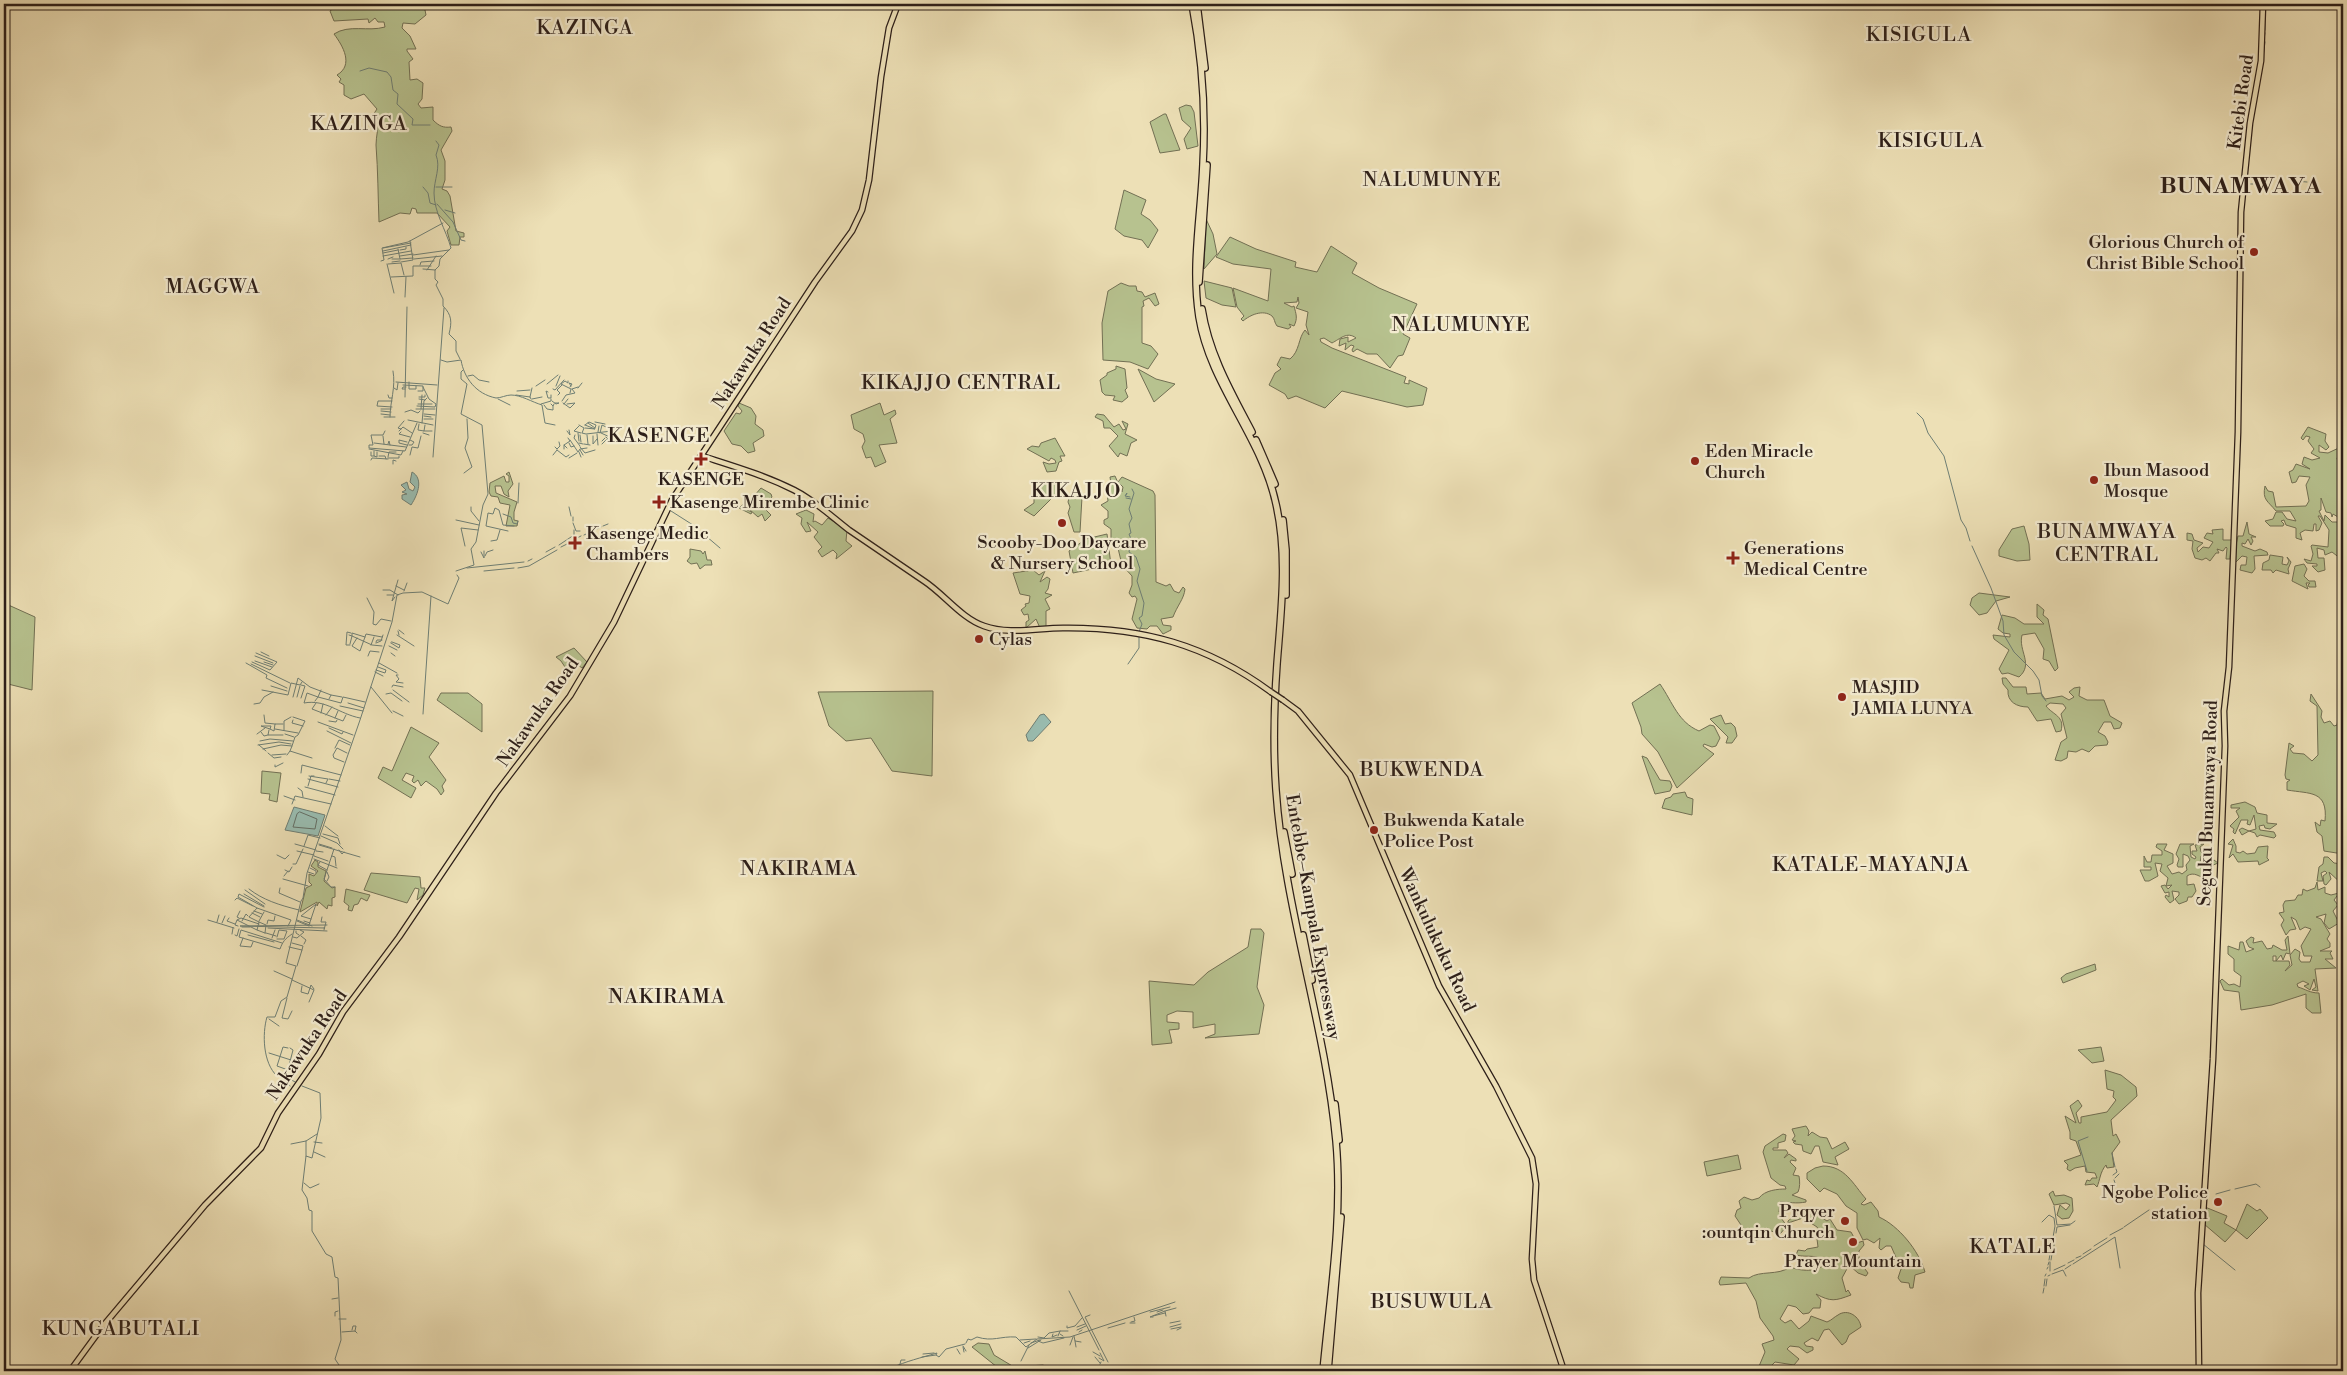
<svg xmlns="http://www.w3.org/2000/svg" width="2347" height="1375" font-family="'Libre Bodoni',serif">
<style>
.green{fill:#b7c28f;stroke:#727054}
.water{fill:#99bdb1;stroke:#6e7e74}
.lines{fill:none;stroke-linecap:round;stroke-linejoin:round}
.shore{stroke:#636e65;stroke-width:1}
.stream{stroke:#6e7e74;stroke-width:1}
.major-casing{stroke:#2d1f19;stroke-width:7}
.highway-casing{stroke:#2d1f19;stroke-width:8}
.major{stroke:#ede0b6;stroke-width:4.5}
.highway{stroke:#ede0b6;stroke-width:5.5}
.major-bridge-casing{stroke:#2d1f19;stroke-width:7;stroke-linecap:butt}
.major-bridge{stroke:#ede0b6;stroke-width:4.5}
.poi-dot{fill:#8f2418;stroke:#f3ebd0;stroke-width:2}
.labels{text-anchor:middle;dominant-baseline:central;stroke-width:4.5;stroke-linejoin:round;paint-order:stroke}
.street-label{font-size:18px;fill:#2d1f19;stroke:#f3ebd0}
.poi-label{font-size:18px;fill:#2d1f19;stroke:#f3ebd0;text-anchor:start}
.quarter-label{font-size:20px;letter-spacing:1px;fill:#2d1f19;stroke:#f3ebd0}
.district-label{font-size:22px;font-weight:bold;letter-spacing:1px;fill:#2d1f19;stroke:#f3ebd0}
</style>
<rect width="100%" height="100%" fill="#ede0b6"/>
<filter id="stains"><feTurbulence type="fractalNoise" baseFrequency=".004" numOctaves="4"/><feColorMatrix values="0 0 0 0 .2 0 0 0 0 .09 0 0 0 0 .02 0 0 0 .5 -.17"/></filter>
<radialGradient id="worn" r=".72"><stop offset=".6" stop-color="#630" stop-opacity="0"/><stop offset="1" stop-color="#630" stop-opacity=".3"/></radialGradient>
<path class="green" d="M339,4H415L425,10L426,15L415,24L403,23L402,28L410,36L416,49H407V51L413,59L409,62L410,80L417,79L423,83L422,99L418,104L421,108L433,107V120C439,126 443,128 451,127L452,131L441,150L445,161V180L442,189L447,191L450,196L456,231L464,233V237H460L459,245H451L447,231L450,227L437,213H417L416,209L412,208L410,214L400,213L379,222C378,197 378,171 376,145C376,136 379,127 378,118L373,115L377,109L364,94L351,99L344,95V85L339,82L341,79L337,75C354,65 343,46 334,34C349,24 368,32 385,27L384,22H378L375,18L369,23L368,19L334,21L330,11Z
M1186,105L1191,106L1194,112L1198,146L1187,149L1184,139L1191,128L1182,120L1179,108Z
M1164,114H1166L1180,150L1160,153L1150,122Z
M1124,190L1146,200L1141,214L1150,220L1158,230L1148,248L1142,240L1124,236L1115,229Z
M1206,219L1213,234L1217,254L1204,269Z
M1230,237L1256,249L1296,262L1295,267L1317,272L1331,246L1357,263L1352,273L1379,288L1417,304L1403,334L1410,338L1403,355L1398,356L1390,368L1377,354H1367L1357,349L1353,352L1352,350L1354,346L1351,345L1345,350L1346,343L1339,346L1340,339L1348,337V342L1356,338C1347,331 1340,339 1332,343L1324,338L1320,339L1321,342L1332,348L1406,377L1404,383L1409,384V380L1427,388L1423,405L1407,407L1342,391L1325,408L1296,396L1288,399L1285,394L1269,385L1275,373L1281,369L1277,365L1281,357L1290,359C1300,351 1298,338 1305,330L1309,335L1306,325L1308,312L1296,308L1299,303L1298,297L1297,302L1284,303L1292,307L1294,306C1296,314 1298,318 1294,326L1289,324L1291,327L1288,329L1277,326C1274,322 1275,319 1272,316C1263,309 1250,315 1243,321L1241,319L1244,316L1237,307L1233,288L1268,301L1271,269L1233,264L1216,257Z
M1204,281L1232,288L1236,307L1222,305L1206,298Z
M1121,283L1129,286H1136L1137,291L1142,292L1145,297L1155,293L1159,304L1155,306L1149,298L1143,301L1144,306L1142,307V343L1151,346L1158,354L1148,369L1130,362L1103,360L1102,323L1108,291Z
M1116,366L1125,369L1127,388L1125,390L1128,397L1122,402L1113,400L1115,396L1105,395L1102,392L1100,380L1107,375V373L1116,369Z
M1138,369L1156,379L1175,384L1154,402Z
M739,403L751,408L756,416L755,424L763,430L764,436L753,443L755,451L748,453L741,446L732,444L724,431L736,413L740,414L742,411L738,406Z
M880,403L884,415L895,410L896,414L890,419L897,443L879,445L886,462L875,467L871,457L866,458L862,447L865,441L863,434L854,429L851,415Z
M1097,414L1104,415L1114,427L1119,424L1123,430L1126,429L1122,421L1128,424L1125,434L1137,440L1131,443L1127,456L1120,453L1118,457L1109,446L1118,436L1110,428H1104L1103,421L1095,417Z
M2308,427L2326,434L2325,441L2329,447L2326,450L2319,445V452L2328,453L2343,446V451L2337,458L2339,466H2343V520L2333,514L2332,517L2331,513L2326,512L2321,498V510L2319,511L2324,521L2325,515L2332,522H2343L2341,559L2332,552L2325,555L2324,550L2317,548L2318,558H2324L2325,570L2318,572L2312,566H2317V564L2307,563L2304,559L2311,561L2313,554L2311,546L2312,545L2328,547L2329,530L2320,516H2318L2322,523L2319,530L2316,531V524H2314L2313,531L2305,530L2300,533L2302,540L2296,538V528L2286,525L2284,520L2281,521L2284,524L2283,526H2270L2265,521L2273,519L2276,512H2282L2287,519L2296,521L2290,511H2276C2268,501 2262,500 2265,486L2268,491L2273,492L2276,507L2306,506L2309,501L2306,485L2310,477L2299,476L2296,482L2292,483L2289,472L2293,470L2296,464L2310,469L2302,464L2304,457L2312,460L2320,458L2311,453L2314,449L2308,441L2310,437L2306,436L2303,440L2301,438Z
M1055,438L1065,456H1060L1062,461L1059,462L1056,471L1047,472L1043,462L1049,464L1056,463L1055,460L1051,458L1049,461L1027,449L1032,446L1039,447L1041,443Z
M509,472L513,484L508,491L509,497L504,494L501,486H495L496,493L517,502L514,512V520L518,521L517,526H506L510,505L500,503L498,497L491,496L489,492L490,483L504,476L506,482H509V476L506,474Z
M1115,476L1122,492L1123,487L1118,482L1122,477L1153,491L1155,495L1156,582L1166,586L1170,584L1174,591L1179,593L1183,587L1185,589C1184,599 1177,606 1173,617L1161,619L1163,625L1171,626V630L1163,634L1157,626H1150L1147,629L1137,628L1132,619L1137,599L1135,596L1132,597L1129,593L1132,585V576L1122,565L1117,544L1111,543V529L1104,524V520L1108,518V511L1101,505L1108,501L1106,484H1111L1110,477Z
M1064,482L1063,494L1057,493L1034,516L1024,510L1034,503V491L1039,485Z
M761,488L771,494L772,497L763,507L771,515L765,521L762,514L758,517L749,509L747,510L752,512L751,514L739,508L742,505L756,502L757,500L754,496Z
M1082,497L1080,532H1074L1068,513L1070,507L1068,502L1069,498Z
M806,510L814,514L813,522L815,521L822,525L828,518L847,530L846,541L852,546L836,559L837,554L833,550L822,557L818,551L822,547L814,537L818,532L807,522L811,531L806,532L801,524L802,518L796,514Z
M2247,522L2249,534L2256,537H2251L2253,541L2251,545L2248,539L2245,544L2242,543V546L2255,551L2260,549L2267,552L2268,555L2254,556L2255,569L2252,573L2240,570L2241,565H2246L2247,557L2242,556L2236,562L2233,558L2238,536H2243Z
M2024,526L2029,544L2030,560L2017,561L1999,556V550L2012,529Z
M2223,529V540H2232L2230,559H2226L2227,548L2226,547L2223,551L2217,549L2219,553H2216L2210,561L2206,558L2202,560L2195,558L2192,549L2193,541L2187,540V533L2192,534L2194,540L2203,543L2197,548L2198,552L2203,547L2209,548L2213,542L2204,538L2207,533L2213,534L2212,530Z
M1107,534L1111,565L1073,573L1069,551L1086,539Z
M690,549L701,551L703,554L705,551L707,560H711L712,565H705L700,569L697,563L691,564L687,561L690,557Z
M2270,555L2283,557L2282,564L2287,565L2289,561L2287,557L2291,562L2288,569L2289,574L2276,570L2273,573L2271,570H2262L2263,563L2269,560Z
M2304,564L2307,569L2304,576L2309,581H2315L2316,587H2309L2308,585L2310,583H2306L2308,589L2292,581L2295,566Z
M1033,570L1039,575L1045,571L1040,582L1047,577L1050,579L1048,589L1045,593L1052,595L1045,599L1050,609L1046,611V628H1040L1036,619L1026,628V622L1029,620L1028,614L1024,615L1021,610L1026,606L1025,604L1029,603L1030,596L1020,594L1013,573Z
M1979,593L2010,597L1996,601L1987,613L1979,615L1970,605L1972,598Z
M4,603L35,617L32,690L4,683Z
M2037,604L2044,610L2043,615L2048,619L2058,668L2055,671L2049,661L2043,659L2044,649L2035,633L2022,635C2018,651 2034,664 2019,677L2008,673L2002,674L1999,669L2009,650L1994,639L1993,635L2010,637V634L2003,633L1998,629L2002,615L2015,618L2024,624H2044L2037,617Z
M574,648L587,662L582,668L578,665L571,676L561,661L556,657Z
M2002,678H2006L2013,687H2026L2027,694L2041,693L2045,699L2062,696L2069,700L2074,697L2069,692L2074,688L2080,687L2079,696L2087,700H2104L2110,716L2122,723L2120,728L2114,729L2111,722H2104L2098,732L2105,736L2108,742L2107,745L2095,746L2089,752L2082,749L2076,752L2068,751L2067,758L2061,761L2055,760L2061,742L2067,738L2061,714L2066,708L2063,704L2050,703L2046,706C2053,715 2065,716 2061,731L2056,732L2051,719L2037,721L2028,707C2017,707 2007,702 2008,690L2003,684Z
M1660,684C1673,703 1678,722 1699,731L1710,725L1714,726L1720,738L1716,746L1712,747L1704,744L1703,746L1714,754L1677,788L1658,752L1642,734L1641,727L1632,703Z
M933,691L932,776L892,771L871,738L846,741L829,726L818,692Z
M441,693H468L482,704V732L437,700Z
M2311,694L2322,711L2321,717L2324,723L2330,721L2334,726L2337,725L2338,719L2343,726V854L2324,851L2322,836L2317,832L2315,822L2320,826L2321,820L2325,821C2328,790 2310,794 2287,790V782L2290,780L2286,779L2285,775L2289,743L2294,746L2290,749L2293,753L2304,754L2312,761L2318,755L2317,706L2310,701Z
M1721,715L1725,724L1731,723L1735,727L1737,736L1732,743H1726L1728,737L1710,719Z
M411,727L439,743L429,757L446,780L442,786L444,791L441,795L437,789L426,781L421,786L418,780L414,783L412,781L414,776L406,773L402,780L416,788L411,798L378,778L383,767L392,771Z
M1642,756L1647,758L1660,780L1670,781L1672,786L1670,791L1655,794Z
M262,771L281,773L277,802L269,800L270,794L261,793Z
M1685,792L1687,797L1693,799L1692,815L1662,808L1665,799L1671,797L1673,794Z
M2245,802L2255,807L2257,813L2267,815V823L2277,824L2270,829L2265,828L2264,825L2259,826L2260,830L2274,832L2276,836L2274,838L2260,835L2257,837L2255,833L2249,831L2242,835L2239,830L2242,828L2249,831L2256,829L2254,815L2250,825L2247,824L2248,820H2241L2235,834L2233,832L2234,829L2230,826L2239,817L2236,811L2240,808H2231V805Z
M2233,839L2236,846V852L2240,853L2243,851L2247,854L2255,853L2258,847L2268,846L2267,858L2269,860L2259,865L2258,861L2238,862L2233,854L2229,858L2233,845L2228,844Z
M2157,844H2167L2164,850L2173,854V863L2167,866L2172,874L2179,872L2182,874L2187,870L2186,865L2190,860L2188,856L2183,854V867H2178L2177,865L2179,859L2176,854L2180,844H2194L2190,846L2191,857L2195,859L2196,857L2192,854V851H2197L2195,845L2204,844L2200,847L2201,852L2208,857L2201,856L2200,864H2208L2214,860L2218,863L2211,866L2212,878L2210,879L2208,872L2205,871L2204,873L2208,877L2207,880C2200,877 2194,871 2187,876V885L2194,884L2196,891L2192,897H2188L2187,901L2179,904L2175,899L2179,895V892L2172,891L2174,900L2170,903L2165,897L2166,895L2169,897V892L2165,893L2161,886L2165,885L2168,889L2172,885L2166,886L2168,878L2160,871L2162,864L2155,863L2158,876L2149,881H2145L2140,870H2151V867H2144V856L2147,862H2151L2152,855H2162V851L2156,847Z
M2324,857H2328L2334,863L2343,864V885L2329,872L2331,879L2326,885L2324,884L2323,876L2327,873L2325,871L2321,873L2323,881H2317L2319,867L2323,864Z
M315,860L318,862V867L326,871L324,881L332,888L335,887V897L332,898V906L328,905L327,909L319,902L317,906V902L300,912L306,888L312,885L309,882V874L314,876L318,871L311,866Z
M371,873L420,877L421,888H425L423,895L417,900L419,889L415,888L407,903L364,890Z
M2317,882L2318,890L2325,887V893L2331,895L2339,893L2341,895V897L2337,896L2334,900L2338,905L2333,911L2339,923L2329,929L2324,923L2326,914L2316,917L2321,919L2330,934L2327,939L2330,943V947L2320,951H2332L2330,953L2333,959H2325L2336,968L2315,969L2318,991L2312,990L2316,987L2314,979L2310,990L2304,986L2309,984L2303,981L2297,984L2298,987C2305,989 2310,993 2319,993L2321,1013H2312L2306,1008V994L2272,1005L2241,1010L2239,992L2224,990L2220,981L2222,979L2229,985L2234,984L2240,987L2241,976L2234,971V959L2228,954V946L2239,950L2240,942H2243L2246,952L2254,949L2249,947L2246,941L2251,937L2254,938L2253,943L2262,941L2267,949L2272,948L2273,945L2282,950H2287L2285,940L2288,936L2290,954L2286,953L2283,960L2281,955L2276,961V956H2273V961H2289L2290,965L2285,971L2292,965L2290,955L2295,949L2300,952L2299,959L2301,962H2310L2312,956H2304L2301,946L2311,929L2305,927L2300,930L2296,920L2291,917L2296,929L2290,930L2286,935L2281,925L2284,920L2279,913L2284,912L2283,905L2285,901L2295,900L2298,895H2302L2303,889L2307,891L2315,888Z
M346,889L370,895L367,901L361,898L358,904L354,905L352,911L348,910L349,906L344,902Z
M1251,929H1261L1264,933L1257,987L1264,1005L1259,1034L1205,1038L1215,1034V1024L1193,1028V1012L1177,1011L1167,1015V1022L1179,1023V1029L1169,1030L1172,1043L1152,1045L1149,981L1194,985L1208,972L1248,947Z
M2095,964L2096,970L2063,983L2061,978L2066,974Z
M2101,1047L2104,1061L2092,1063L2078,1050Z
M2105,1070L2121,1075L2136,1087L2137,1096L2111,1120L2113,1136L2116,1134L2120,1142L2112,1153L2114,1167L2107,1168L2106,1165C2100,1172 2100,1180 2097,1187L2094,1184L2085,1185L2087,1180L2090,1181L2092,1178H2097L2095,1173L2086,1172L2085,1166L2075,1168L2070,1171L2067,1169L2068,1165L2064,1161L2081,1155L2076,1141L2070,1139V1132L2065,1116L2076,1123L2070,1106L2078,1100L2082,1106L2076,1113L2079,1123H2081V1117L2107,1112L2116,1100L2113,1097L2114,1091L2107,1089Z
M1806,1126L1809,1131L1808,1136L1812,1132L1820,1137L1827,1138L1832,1149L1845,1142L1849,1149L1835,1157L1838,1165L1823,1162L1819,1146H1815L1811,1154L1803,1151L1802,1145L1795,1144L1793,1142L1796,1141L1792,1140L1795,1136L1792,1129Z
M1783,1134L1786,1135L1785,1141L1778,1143V1148H1773V1150H1786L1788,1153L1784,1158L1789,1154L1796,1159V1161L1791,1160L1790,1162L1796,1168L1793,1175L1799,1176C1800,1181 1800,1188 1798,1192L1792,1195L1806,1200V1202C1796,1204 1789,1202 1780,1202L1779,1212L1782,1209L1781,1205L1787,1207L1788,1211L1781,1218L1787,1226L1780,1234L1771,1231L1768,1228L1763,1231L1760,1239L1756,1240L1747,1234L1735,1216L1737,1210L1741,1208L1739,1201L1744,1197L1752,1200L1759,1198C1765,1190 1778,1189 1786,1189L1785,1186L1780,1185L1771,1178L1763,1152L1765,1146Z
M1738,1155L1741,1169L1707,1176L1704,1162Z
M1823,1166C1845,1166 1853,1184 1866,1199L1861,1204L1864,1205L1871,1202L1878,1211L1879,1217C1899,1226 1919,1251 1925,1272L1915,1275L1913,1288H1910L1909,1283L1901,1282L1898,1278L1901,1269L1891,1246H1886L1881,1250L1879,1248L1880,1238L1874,1243L1867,1239L1863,1240L1857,1228V1213L1846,1206L1837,1194L1824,1188L1820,1192L1807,1179V1173L1815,1168Z
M2053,1191L2055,1196L2064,1195L2072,1198L2073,1211L2069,1218L2062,1219L2057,1215L2060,1205L2066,1210L2070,1205L2066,1203L2054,1205L2049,1194Z
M2247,1204L2257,1211L2260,1209L2268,1218L2247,1239L2236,1230L2225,1242L2204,1224L2205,1207L2227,1216L2224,1223L2236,1230Z
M1815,1208L1823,1210L1819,1216L1827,1221L1830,1219L1837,1230L1851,1232L1857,1243L1863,1241L1864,1245L1859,1251V1261L1868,1273L1866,1276L1858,1273L1849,1265L1842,1278L1846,1292L1848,1290L1851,1295C1835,1301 1831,1302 1816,1294L1821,1300L1820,1308H1813L1809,1313L1803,1314L1796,1307L1788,1305L1780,1319L1785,1323L1791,1320L1799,1329L1809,1321L1811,1316L1827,1322C1832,1320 1834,1317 1838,1315C1848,1308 1860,1317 1861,1327L1849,1335L1846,1342L1842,1345L1829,1329L1824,1330L1818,1341L1812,1338L1804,1343L1806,1346L1813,1347V1350L1807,1353L1799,1347L1790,1346L1787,1349L1799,1359L1794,1365L1775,1362L1766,1371H1757L1765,1352L1762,1344L1774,1340L1773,1336L1760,1318L1756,1301L1746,1283L1720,1285L1719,1282L1721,1277L1749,1278C1760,1270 1778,1276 1790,1267C1801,1271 1817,1273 1826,1263C1818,1253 1807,1258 1796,1255L1798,1250L1805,1251L1807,1249L1818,1247L1817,1239L1822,1235L1817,1227L1803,1218L1788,1223V1221C1796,1214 1802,1209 1813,1215L1811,1211Z
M978,1343L989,1344L994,1355L1014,1367L1043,1365L1054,1371H1002L972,1347Z"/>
<path class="water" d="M412,472C423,478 419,493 411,505L402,499V495L407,494L402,492L406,490L401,485L407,482L409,489L413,491L415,487L410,482Z
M1044,714L1051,722L1033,741H1028L1026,735L1040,715Z
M294,807L325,815L318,836L285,830Z"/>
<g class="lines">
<path class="shore" d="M300,812L317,819L315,829L293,827L297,814Z"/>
<path class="stream" d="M2265,19V30
M2264,39L2265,33
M2263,56L2265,42
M360,71L369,68L387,72L391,77L393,90L398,94L397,104L413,119L412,125H430
M436,141L439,145L436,155C441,167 434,180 434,193C434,212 446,230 451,248L440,259L439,266L435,270V279L438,282L436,285L443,299V306C452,315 452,322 449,334L456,341V351L460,359
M2295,181L2307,182
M2247,184H2253
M2255,184H2261
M423,187L428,193L430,203L436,205
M436,187H452
M437,204L453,222L461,240L465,241
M445,210L455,213
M383,248L411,243
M398,249L400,259L413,258
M400,250L406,249V247
M383,251L411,245
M383,253L398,250
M413,255L449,250
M383,256L411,251
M400,256L413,254
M388,259L393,257
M392,259H400
M414,259L442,256
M381,261L384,260L382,248L408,242L443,223
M392,262L400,261
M401,262L413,260L410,241
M387,264L394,293
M388,264L401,263L404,275
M420,265L421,262L434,261
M423,269L435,270
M427,270L436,256
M391,277L413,276V266H431
M405,297L406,277
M441,360L447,362L461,360C464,378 476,394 496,398C501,398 506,395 511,395C521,395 532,402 542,405L545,423L555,425
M468,376L473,375L479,380L489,382
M568,381V383L565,381L561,384L571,389L570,393
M396,382L437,385
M409,382V389H416V386
M547,384L558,375
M403,385L423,386V391H418
M536,386L545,380
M556,386L560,376
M570,387L572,384L569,383L571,386
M394,388L397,390L398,383
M578,388L582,383
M405,389H402L403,387H406
M553,389L555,390L564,380
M572,389L578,387
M517,391L530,390
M548,392L546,391L548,398H551V395
M388,395L389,398H392
M516,395L530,397L531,399
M558,395L560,393L557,390L562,385
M405,397L407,307
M419,397H425V395
M530,397L532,388
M419,399L425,400
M498,399L510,405
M532,399L542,397
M392,401H378L377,406L392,407
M552,401L556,404L559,403H555
M562,401L566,395L575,393L572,389
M563,403L570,408L575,403L567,404
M418,404H432
M541,404L551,401V399
M551,404L553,406L554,404
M564,404L568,399
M544,405L547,409L553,410V406
M417,406L435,407L436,404L429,399L423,387
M381,409H391
M416,409H435
M421,409L422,395
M381,411L391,412
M405,412L411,410L418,413L420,411
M1917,413L1923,419L1928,433L1944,456L1961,520L1966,528L1970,541
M381,414L390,415
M424,414L435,415
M424,416L431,417
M384,417H395
M390,417C390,402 396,387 393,371
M424,419H433
M408,420L433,425
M595,422L605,424
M422,423L424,401L427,398
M588,423L595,428
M419,424L418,430L424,431L425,425
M579,425L584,428L582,433L586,434L612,431
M585,425L589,422L596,425L595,428
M579,426L574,431L581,433
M585,428L595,429L585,425
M401,429L398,428L404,421
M385,431L383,435H371L373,445H369V448L405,451L417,423
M399,431L403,427L412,433
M424,431H432
M567,431L570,435L569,430
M401,432L399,434L410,437
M598,432L599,426
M423,433L429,435
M578,433L579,441
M600,433L602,425L612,430
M601,433L612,438
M597,434L598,445
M575,435L574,438L580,446
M580,435L581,442
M587,435L588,444
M383,436L384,444
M593,436V444L597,439
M606,437L608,439L607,443
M570,440L578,452L580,449L587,448
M602,441L605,438
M374,443L406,447
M569,443L571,447L574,446
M579,443L583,444
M608,443L611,438
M388,444L389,441L390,445
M584,444L590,445
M602,444L609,437
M407,445L399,443V440L407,442
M409,445H412L414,442L410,440
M564,445V449
M555,447L557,449L560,446L559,442
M580,447L585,453L595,450
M567,448L564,445L570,441L568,438
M369,449L401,455L403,451
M557,450L566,457L569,455
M580,450L583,455
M374,451V456L377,457V452
M371,452V456H374
M579,452L581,457
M410,455L412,447L418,448L421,436
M553,455L557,450
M379,456H385L386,459
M388,457L389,452H396
M433,457L444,308
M388,458H399V456
M569,458L577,453
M371,460L372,458L388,459
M393,464V460L396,461
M464,473L472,467L465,448L468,438L467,419
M1132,489L1134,493L1129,509L1132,518L1129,524L1131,533L1129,534L1131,539L1129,552L1136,557L1140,569L1137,581L1144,603L1142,616L1139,618L1142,624L1139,632
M1126,495L1127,493L1125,496L1130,497
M1126,498L1131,499
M518,503L519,483
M471,507V511L479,521
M569,507L571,516
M671,511L693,525L720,548
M503,514L511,517L513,523L517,524L518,521
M456,520L479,525
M573,521V517
M573,523L576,531H580
M603,526L608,524
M688,530L693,525
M508,531L486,526L488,513L493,514L495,508L499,510L503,525L514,526
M584,535L601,527
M577,538L581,536
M491,541L497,540L500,530
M559,545L574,535V530
M465,546L461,528L478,530
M1972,546L1991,588L2003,621L2004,635L2014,652L2033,671L2039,680L2042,696L2046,701
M561,547L575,540
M481,552L484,558V551
M546,552L555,547
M485,556L487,552L493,550
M528,561L532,559
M467,568L524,562
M518,568L529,566L557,550
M456,571L474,565L471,549L476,542L483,505L488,494L482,425L461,414L467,384L461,379V372L463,370
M484,571L514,568
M396,586L404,590
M383,590H390L398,595
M404,591L407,583
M387,595H393
M395,597L392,601L398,580
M367,598L374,612L373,624L376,625L381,619L391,621
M399,630L404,634
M398,631L399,635
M349,635L352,636L350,644
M397,635L414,646
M365,637L352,633V636L372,645L382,646
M357,638L352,646L360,651L366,634L382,637
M376,642L377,640H382
M392,642L400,645L399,648L391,643Z
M376,643L381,641L383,635
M350,645H346L347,632L351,633
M371,645L374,637
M389,646L397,650
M261,652L269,656
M391,653L395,656
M255,656L273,663
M368,656L370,651L379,652
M255,661L272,667
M252,662L270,670L277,662L256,653
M264,662L273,665
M246,663L267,675L266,678L287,688
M379,663L397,673
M251,664L290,683
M1128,664L1139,648V636
M376,670L385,673L386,670L378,667
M375,672L383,676
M398,675H396L399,679L396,682L403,683
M301,685L305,686L301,698
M271,686L287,691
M371,687L392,713
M392,687L393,685L403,687
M262,690L288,695L291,683L300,685L302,682
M321,690L318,697L307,693L304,703C326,699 339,714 360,718
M393,690L409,702
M386,694L391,693L402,701
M293,697L298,678L310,687L331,695
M297,697L300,686
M329,699L331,695L342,697
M315,701L318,697L341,703L343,697L365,702
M316,703L312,709L343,721L346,715
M348,703L364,708
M254,704L260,703L264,697L273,692
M340,706L363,711
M393,711L403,716
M321,713L323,704
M423,714L431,596
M264,715L265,723L275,724
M326,715L332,707
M335,718L338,711
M293,720L292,723L303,726
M329,721L336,722L337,720
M318,722L353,735
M329,728L342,734L343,732
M270,729L261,726H271L270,729L274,731L275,724H283
M275,729L298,733
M269,730L268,735H283
M284,730V721L291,717
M327,731L351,743
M261,732L264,736L268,735
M257,734L265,728
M285,734L294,737
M260,741L270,739L293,741
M258,745L279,742L291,744
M259,745L266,751
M292,746L295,737L298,735L305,721L293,717
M335,748L339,740L350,745
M263,749L281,745L292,746L290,751
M268,753L274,758L281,757
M272,755L286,754
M287,755L290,751L312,758
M344,762L334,758L333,755L337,748L347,753
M275,765V767L283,763
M301,773L302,765L341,775
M309,776L328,779L326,783
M308,779L338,787
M329,779L340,781
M308,786L311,776H314
M305,787L335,795
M298,788L302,791L303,797
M284,796L295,800
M292,804L295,796L331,804
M325,826L338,836
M323,834L338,838L340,844
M321,836L337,843L343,849
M295,844L316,850
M319,844L332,848
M319,845L360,857
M304,846L308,835L320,838
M334,849L324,879L331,887H335
M339,850L342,854L344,852
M297,851L314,855
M316,851L323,852
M277,855L285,859L289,855
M314,856L328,861
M332,856L335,857L336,866
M314,859L337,868
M320,862L318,865L327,870
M293,864H296L303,849
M310,868L316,871V873
M285,870L289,872L292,867
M308,872L314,874
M284,876L288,871
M283,879L308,886
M327,881L329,877L327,872
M280,888L279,893L300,902
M249,889C263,900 279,905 299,910
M245,890L265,904
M244,894L264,906
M235,900L237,898L253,906
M257,908L238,897L239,894L264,907
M254,911L262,914
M252,913L260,917
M322,917L321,922H326L324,930
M229,918L227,921L235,924
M239,918L237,917L240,911
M208,920L234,928
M237,920L235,925L238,926
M297,920L312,926
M242,921L246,914L248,916
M259,921L264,912
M297,921L309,926
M304,921L310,923
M217,922L219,915
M259,922L249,917L257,908L291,920L288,926
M222,923L225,916
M267,924L268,920L274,921L275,916
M309,925L316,904L301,916L311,919
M242,927H250
M268,928L327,931
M324,928H325L240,926L327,925
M257,930L237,920L241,918L259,924
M296,931V933L299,935
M265,933L266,925L259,922L257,930L265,933H266L276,936
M232,934L233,928
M235,935L237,936L239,929
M248,935L274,942
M301,936L306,940L304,944
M293,937L297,938L304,932L300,930
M243,938L240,946L251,947L253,942
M272,938L275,930
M277,939H284L287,931L279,930L277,937
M282,943L241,930L239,937L280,949C283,941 285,939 292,934
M292,943L303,946L302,950
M289,947L302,950L297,966
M274,971L292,979
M292,980L314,990L309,1002
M302,986L301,992L308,994L311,985L314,989
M287,998L282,1018L288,1019L292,1011
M269,1019L279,1026
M269,1053L291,1060
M288,1070L277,1066L283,1047L288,1048
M287,1073L293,1050L290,1048
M283,1077L290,1086
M297,1083L286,1077L277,1076C263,1063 262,1034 267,1017H275L281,1001L287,997L296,966L286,963L301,901L303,898L307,873L360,720L392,622L397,595L403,593L422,592L448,604L459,578L457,575
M302,1086L320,1093L321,1118L312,1158L306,1156L302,1190L307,1198L309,1210L312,1211V1231L326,1254L332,1257L335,1277L338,1278L341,1340L335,1359L343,1371
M314,1142L322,1143
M291,1144L306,1141L317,1134
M314,1152L325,1157
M2112,1153L2115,1167
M306,1156V1141
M2087,1171L2078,1141L2088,1137
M2113,1175L2117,1172L2116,1169
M2115,1178L2119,1174
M2114,1180L2115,1183
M304,1183L310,1188L319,1184
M2115,1184V1186
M2235,1189L2256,1184L2260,1187
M2216,1194L2230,1190
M2054,1206L2057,1225L2071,1224L2075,1221
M2042,1222L2049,1215L2054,1218L2055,1226L2049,1260
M2124,1227L2149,1210
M2056,1233L2057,1227L2070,1225
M2110,1235L2123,1228
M2203,1244L2235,1270
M2054,1246L2055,1237
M2094,1246L2107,1238
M2083,1254L2091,1249
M2076,1258L2081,1256
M2051,1260L2053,1248
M2068,1263L2074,1260
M2073,1264L2115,1237L2120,1268
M2048,1265L2049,1262
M2047,1269L2048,1267
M2065,1269L2071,1265
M2054,1270L2065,1265
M2050,1271V1262
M2052,1274L2063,1270L2066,1276
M2045,1276L2046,1274
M2048,1276L2050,1275
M2044,1286L2045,1279
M2046,1286L2047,1279
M1069,1291L1099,1350
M2043,1293L2044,1288
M332,1299L338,1298
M1165,1311L1176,1308
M1150,1312L1170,1307
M1157,1312L1163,1310
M1090,1315L1085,1317L1108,1362
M335,1316V1312L338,1311
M1153,1316L1165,1313
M1153,1317H1150L1165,1311L1166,1316
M339,1319H346
M1131,1322L1135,1321L1134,1317
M1130,1323H1135
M1170,1323L1180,1321
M1067,1326V1328L1075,1326L1082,1318
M1077,1327L1085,1324
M1170,1327L1181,1324
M1108,1328L1125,1323
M1171,1329L1181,1327
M352,1330L353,1326H356L355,1331
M1077,1330L1086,1326
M1177,1330L1181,1328
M342,1332L355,1331L357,1333
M1079,1332L1082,1330
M1053,1334L1052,1337L1057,1335
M1060,1334L1063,1336
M1058,1336L1060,1331H1068
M1074,1336L1075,1341L1081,1342
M1038,1337L1044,1338
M1044,1338L1049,1333L1060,1331
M1020,1340L1036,1339
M1038,1341L1043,1343L1064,1338
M1075,1341L1076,1347
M966,1343L968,1339L971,1340L977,1337C993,1342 1000,1336 1016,1337L1026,1347L1037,1339L1070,1337L1175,1302
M1024,1343L1030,1341
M1031,1343L1040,1340
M1070,1345L1073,1337
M963,1346L966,1351
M963,1347L964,1352
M1028,1348L1041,1340
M957,1349L960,1354
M1093,1352L1100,1356
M923,1354L934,1353
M922,1357L936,1355
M1095,1357L1100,1363
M1099,1358L1104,1361L1100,1353
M1021,1361L1029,1345
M900,1364L901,1360H905
M1100,1364L1101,1362
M889,1371L891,1368C907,1361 920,1358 937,1353L936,1355L939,1357L946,1349L965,1344"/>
<g class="major-casing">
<path id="major" d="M702,456C733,466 764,475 794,490C814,500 831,516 849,530C874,547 899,564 924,581C944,594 961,618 984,626C1009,635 1037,628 1063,628C1143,627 1207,645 1271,692
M1283,700L1298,711L1350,775L1439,986L1496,1086L1532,1158L1536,1184L1532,1259L1534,1280L1564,1371
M70,1371L103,1326L205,1205L261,1148L278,1113L319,1054L343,1012L399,937L496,793L570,696L614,622L672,500L815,282L852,231L862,210L869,180L881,77L889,28L898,4
M2199,1371L2198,1293L2213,1059L2225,746L2224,711L2229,667L2238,432L2241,212L2250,123L2261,61L2263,4"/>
</g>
<g class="highway-casing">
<path id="highway" d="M1192,4C1202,57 1206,110 1203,164C1201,216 1191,265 1199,317C1210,385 1262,437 1276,504C1288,556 1281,611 1277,664C1274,706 1273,748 1276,790C1284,908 1325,1023 1336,1141C1343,1218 1330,1295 1323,1371
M1197,4L1205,68
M1199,282L1207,165
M1202,309C1209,354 1231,392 1252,432
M1256,440L1275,484
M1283,520L1286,550V595
M1284,832L1292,874
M1303,935L1312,980
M1335,1104L1339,1140
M1328,1371L1341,1217"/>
</g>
<use href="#major" class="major"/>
<use href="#highway" class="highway"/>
<g class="major-bridge-casing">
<path id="major-bridge" d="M1271,692L1283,700"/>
</g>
<use href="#major-bridge" class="major-bridge"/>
</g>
<g class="poi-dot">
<circle cx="2254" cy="252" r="5"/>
<path d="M698.5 451.5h5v5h5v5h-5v5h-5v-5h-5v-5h5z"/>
<circle cx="1695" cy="461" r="5"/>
<circle cx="2094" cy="480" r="5"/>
<path d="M656.5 494.5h5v5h5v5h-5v5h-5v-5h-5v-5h5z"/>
<circle cx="1062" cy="523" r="5"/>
<path d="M572.5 535.5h5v5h5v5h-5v5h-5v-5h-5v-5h5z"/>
<path d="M1730.5 550.5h5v5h5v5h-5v5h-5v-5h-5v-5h5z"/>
<circle cx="979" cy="639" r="5"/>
<circle cx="1842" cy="697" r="5"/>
<circle cx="1374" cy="830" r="5"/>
<circle cx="2218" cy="1202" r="5"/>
<circle cx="1845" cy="1221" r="5"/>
<circle cx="1853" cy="1242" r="5"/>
</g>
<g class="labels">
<g class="street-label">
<text transform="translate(2241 102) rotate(-82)">Kitebi Road</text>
<text transform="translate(752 353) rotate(-57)">Nakawuka Road</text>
<text transform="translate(538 712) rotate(-55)">Nakawuka Road</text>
<text transform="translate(2208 803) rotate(-88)">Seguku Bunamwaya Road</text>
<text transform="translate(1313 917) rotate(80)">Entebbe–Kampala Expressway</text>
<text transform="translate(1437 940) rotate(65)">Wankulukuku Road</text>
<text transform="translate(307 1045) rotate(-56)">Nakawuka Road</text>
</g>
<g class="poi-label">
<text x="2244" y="242" text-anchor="end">Glorious Church of<tspan x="2244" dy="21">Christ Bible School</tspan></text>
<text x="1705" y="451">Eden Miracle<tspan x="1705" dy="21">Church</tspan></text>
<text x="2104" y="470">Ibun Masood<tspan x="2104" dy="21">Mosque</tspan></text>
<text x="701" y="479" text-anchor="middle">KASENGE</text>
<text x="670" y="502">Kasenge Mirembe Clinic</text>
<text x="586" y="533">Kasenge Medic<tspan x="586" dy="21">Chambers</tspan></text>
<text x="1062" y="542" text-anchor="middle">Scooby-Doo Daycare<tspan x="1062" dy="21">&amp; Nursery School</tspan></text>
<text x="1744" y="548">Generations<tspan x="1744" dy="21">Medical Centre</tspan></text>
<text x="989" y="639">Cylas</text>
<text x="1852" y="687">MASJID<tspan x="1852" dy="21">JAMIA LUNYA</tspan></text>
<text x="1384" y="820">Bukwenda Katale<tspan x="1384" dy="21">Police Post</tspan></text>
<text x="2208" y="1192" text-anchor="end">Ngobe Police<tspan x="2208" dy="21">station</tspan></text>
<text x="1835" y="1211" text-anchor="end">Prqyer<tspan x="1835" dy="21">:ountqin Church</tspan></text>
<text x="1853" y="1261" text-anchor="middle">Prayer Mountain</text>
</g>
<g class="quarter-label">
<text x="585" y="28">KAZINGA</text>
<text x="1919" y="35">KISIGULA</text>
<text x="359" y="124">KAZINGA</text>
<text x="1931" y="141">KISIGULA</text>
<text x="1432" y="180">NALUMUNYE</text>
<text x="213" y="287">MAGGWA</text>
<text x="1461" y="325">NALUMUNYE</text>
<text x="961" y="383">KIKAJJO CENTRAL</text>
<text x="659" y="436">KASENGE</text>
<text x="1076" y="491">KIKAJJO</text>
<text x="2107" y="532">BUNAMWAYA<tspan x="2107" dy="23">CENTRAL</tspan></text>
<text x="1422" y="770">BUKWENDA</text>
<text x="1871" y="865">KATALE-MAYANJA</text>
<text x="799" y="869">NAKIRAMA</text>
<text x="667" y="997">NAKIRAMA</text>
<text x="2013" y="1247">KATALE</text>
<text x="1432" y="1302">BUSUWULA</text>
<text x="121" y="1329">KUNGABUTALI</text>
</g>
<g class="district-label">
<text x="2241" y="186">BUNAMWAYA</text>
</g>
</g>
<rect width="2347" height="1375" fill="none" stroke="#ede0b6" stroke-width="20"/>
<rect x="5" y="5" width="2337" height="1365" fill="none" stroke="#2d1f19" stroke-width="2.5"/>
<rect x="10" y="10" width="2327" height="1355" fill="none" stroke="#2d1f19"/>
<rect width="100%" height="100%" filter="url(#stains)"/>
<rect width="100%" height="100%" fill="url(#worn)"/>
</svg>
